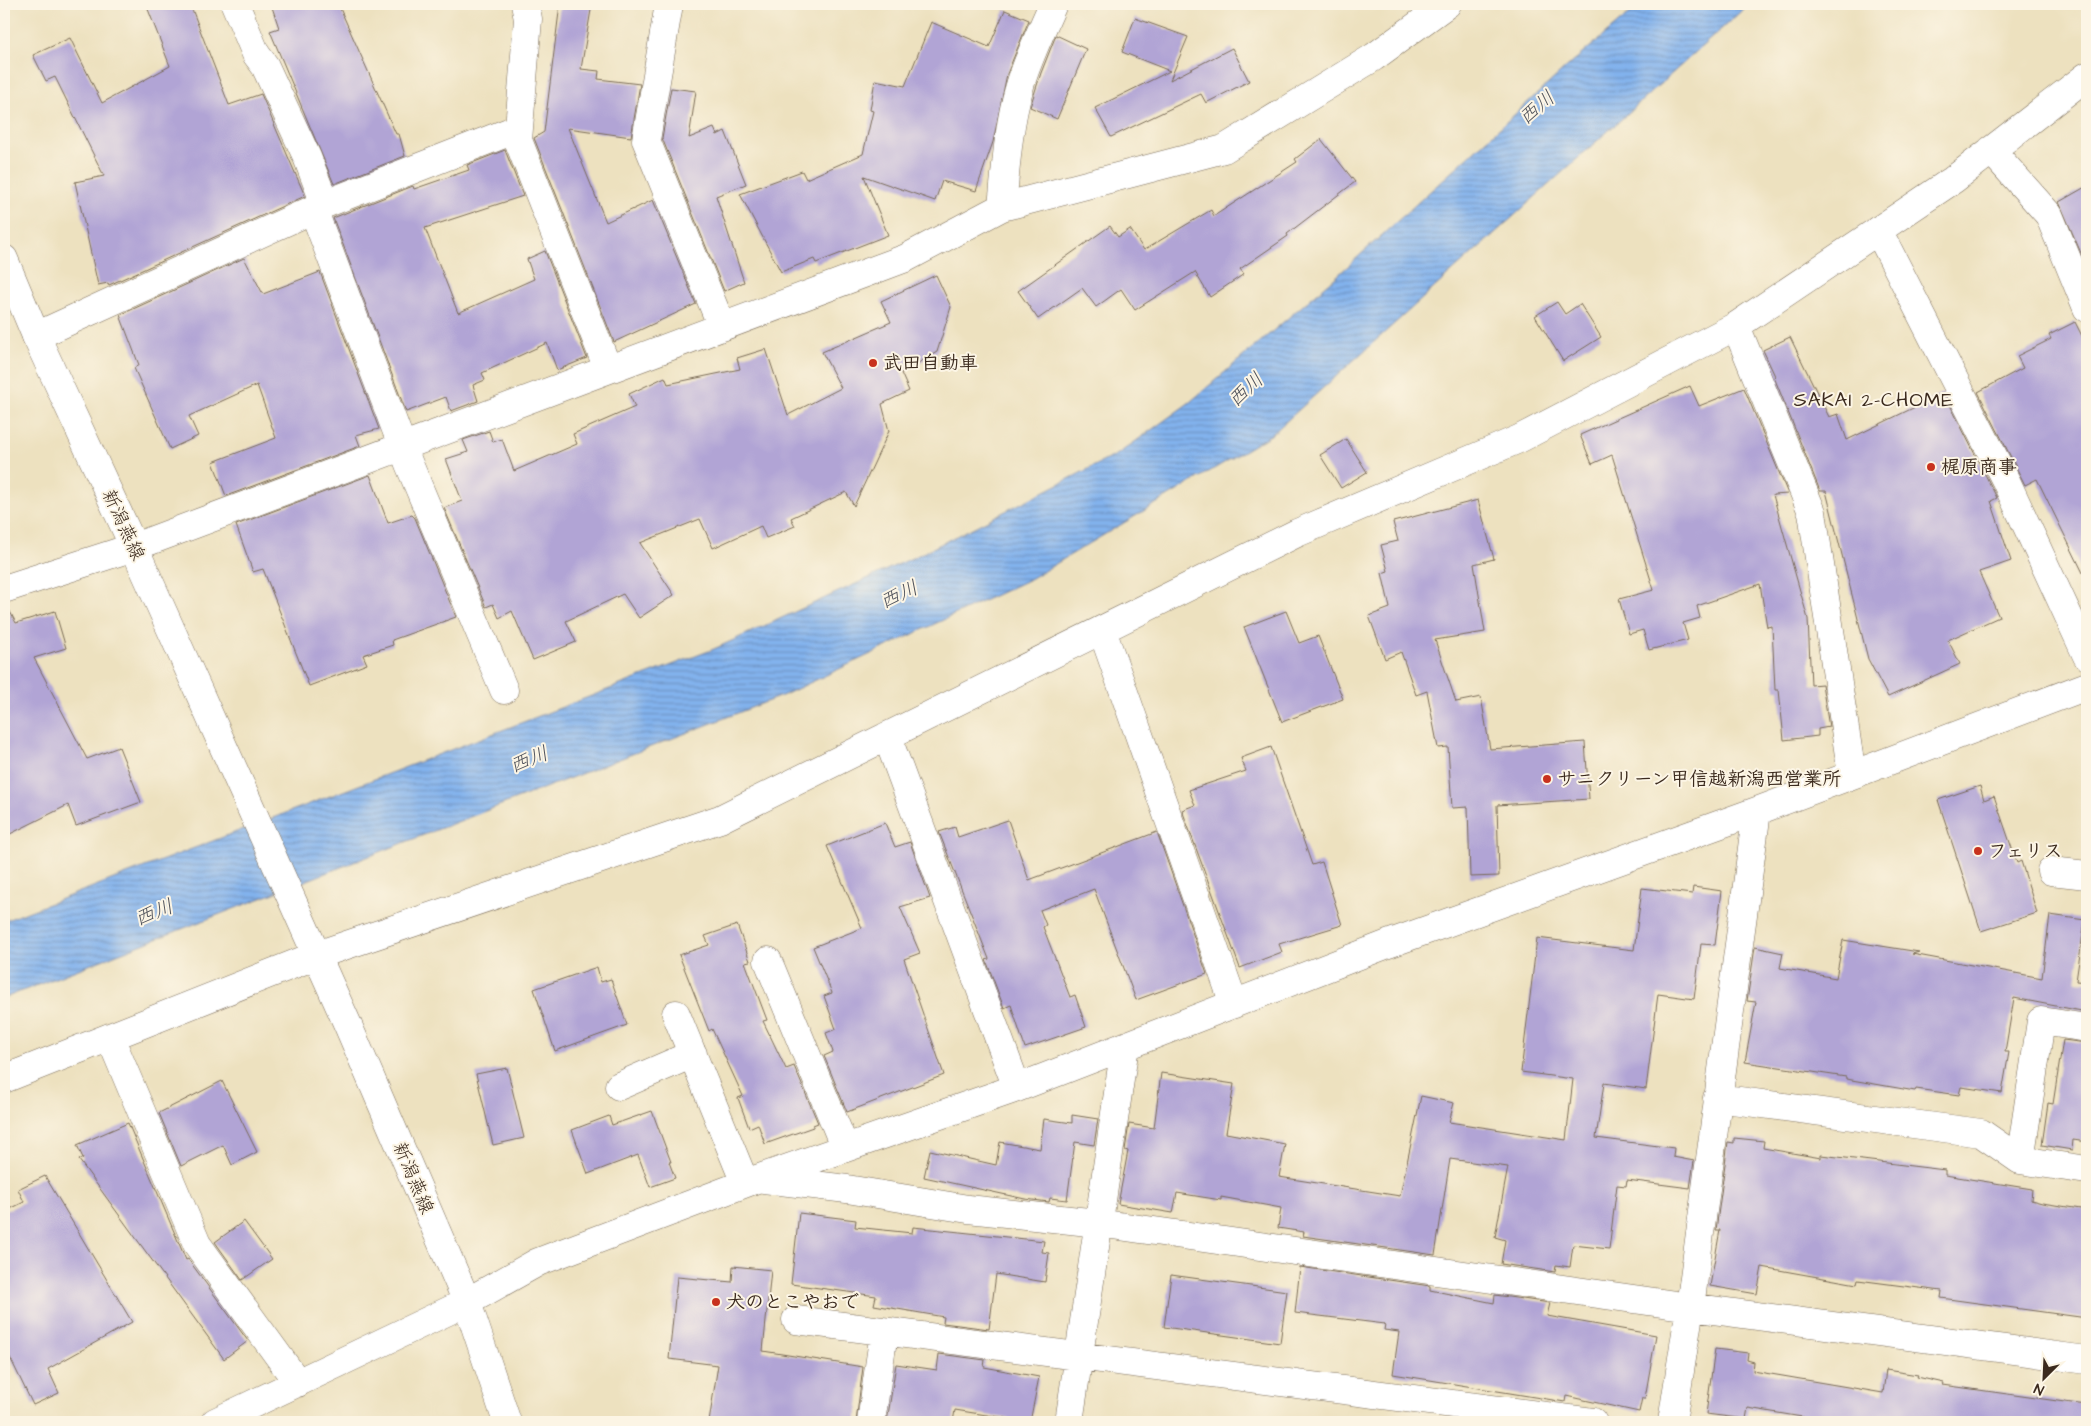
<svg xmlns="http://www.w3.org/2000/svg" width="2091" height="1426" font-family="'Architects Daughter','Klee One',sans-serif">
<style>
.water{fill:url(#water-rules);stroke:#5e6e86}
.building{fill:#b1a4d5}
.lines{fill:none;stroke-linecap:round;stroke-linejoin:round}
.minor-casing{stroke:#796a56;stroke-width:29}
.major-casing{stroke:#796a56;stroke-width:29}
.minor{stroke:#fff;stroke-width:28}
.major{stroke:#fff;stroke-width:28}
.poi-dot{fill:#c8321e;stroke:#fcf5e5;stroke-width:2}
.labels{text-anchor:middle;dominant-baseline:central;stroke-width:4;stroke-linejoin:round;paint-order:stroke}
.poi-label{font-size:19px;font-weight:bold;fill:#3b2a1e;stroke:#fcf5e5;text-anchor:start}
.street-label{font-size:19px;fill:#3b2a1e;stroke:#fcf5e5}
.water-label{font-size:20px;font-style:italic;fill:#50535c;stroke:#fcf5e5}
.neighbourhood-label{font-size:20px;letter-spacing:1px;fill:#3b2a1e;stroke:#fcf5e5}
</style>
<defs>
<pattern id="water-rules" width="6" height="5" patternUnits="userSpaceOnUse" patternTransform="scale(1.25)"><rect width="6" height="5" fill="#82b2ed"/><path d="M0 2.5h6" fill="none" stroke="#6c91bf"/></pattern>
</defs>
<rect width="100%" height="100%" fill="#fcf5e5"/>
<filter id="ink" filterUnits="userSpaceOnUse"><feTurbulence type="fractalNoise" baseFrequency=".02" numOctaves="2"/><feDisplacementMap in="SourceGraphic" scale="10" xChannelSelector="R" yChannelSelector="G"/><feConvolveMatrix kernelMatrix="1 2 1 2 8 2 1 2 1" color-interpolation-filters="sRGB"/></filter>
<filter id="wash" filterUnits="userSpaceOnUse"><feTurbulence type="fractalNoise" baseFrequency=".0096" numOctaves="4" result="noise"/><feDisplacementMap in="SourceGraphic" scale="20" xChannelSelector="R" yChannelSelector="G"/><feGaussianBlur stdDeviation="1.12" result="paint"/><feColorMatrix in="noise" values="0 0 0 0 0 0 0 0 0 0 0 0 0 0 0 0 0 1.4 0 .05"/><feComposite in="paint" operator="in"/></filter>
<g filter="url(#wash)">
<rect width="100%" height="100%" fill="#ede1bf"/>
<path class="water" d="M1641,4H1749L1272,434L1032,578L784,695L4,998V921L714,649L921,554L1118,454L1190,402L1336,277L1570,64Z"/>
<g id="blocks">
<path class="building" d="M146,4H190L229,105L261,94L305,196L109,285L108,283L98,285L75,182L104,176L55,77L46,81L33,55L70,38L102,103L170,66Z
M271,4H338L396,134H399L405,156L334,184L270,31L279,28Z
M560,4H592L581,69L599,71L598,79L640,84L631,137L568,128L606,222L653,200L696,304L614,342L534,138L544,132Z
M1005,10L1029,20L1007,74L993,142L976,191L942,181L935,201L864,176L888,235L816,263L814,259L781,272L740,194L802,171L806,179L863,154L873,111L870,110L875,80L905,86L931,22L989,47Z
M1135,18L1188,37L1170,80L1232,48L1249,81L1206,103L1201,94L1111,137L1095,108L1170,71L1122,52Z
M1056,35L1086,49L1057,119L1030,107L1041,73Z
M671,88L696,91L689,138L714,128L717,135L725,131L746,184L716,196L744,282L724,291L662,138Z
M1321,139L1355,182L1287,234L1288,236L1240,269L1244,274L1210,297L1195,272L1135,310L1121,289L1096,307L1082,288L1038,319L1018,291L1110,226L1118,237L1130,229L1144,250L1211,210L1214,216L1297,162L1295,159Z
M505,150L523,196L425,228L458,313L534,279L527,259L545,251L587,358L557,370L547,343L482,373L485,380L473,385L478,401L451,411L446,397L406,412L333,218L413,186L414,189L469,170L467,165Z
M2087,186V267L2059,202Z
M244,258L263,294L320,272L379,429L356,435L360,446L226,496L213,462L276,438L257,385L189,416L198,436L170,449L134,368L139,365L120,315Z
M936,275L951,307L937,352L901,373L909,391L882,404L889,431L854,506L846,492L791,518L795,526L766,538L761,526L713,548L700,519L640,543L674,595L639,618L623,594L566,621L576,642L533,660L512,611L499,618L493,604L486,607L444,508L462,501L446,459L468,452L463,440L489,431L493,442L502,439L514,471L577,444L573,434L635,407L629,394L665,377L668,384L740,369L737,358L766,349L788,415L841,388L822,352L891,322L881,301Z
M1557,302L1565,314L1580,304L1601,337L1563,361L1535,316Z
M2075,322L2087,346V581L2037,479L2025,485L1978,392L2023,368L2017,356L2051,339L2049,335Z
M1790,337L1829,417L1838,414L1847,440L1944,393L1997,498L1991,501L2011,561L1979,572L1999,617L1948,640L1960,664L1888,697L1868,659L1826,491H1820L1774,377L1775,376L1763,350Z
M1690,386L1699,406L1744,388L1788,494L1773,495L1808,619L1811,685L1822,684L1829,727L1818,729V736L1784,740L1779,690H1775L1772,626L1767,627L1760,584L1697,606L1700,618L1683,623L1688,640L1649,650L1643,630L1629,634L1619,599L1654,590L1612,455L1592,464L1580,435Z
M1346,439L1367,472L1341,488L1320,455Z
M370,475L388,523L412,515L415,518L456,617L392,640L393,645L363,655L367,664L309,686L263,569L253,572L236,525Z
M1478,500L1494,559L1474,564L1485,632L1435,640L1456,702L1481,697L1490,749L1585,742L1589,799L1497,805L1499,876L1470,877L1468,807L1452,808L1448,747L1438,748L1427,691L1416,695L1401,652L1385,659L1369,616L1390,608L1382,573L1388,571L1381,545L1398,541L1393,522Z
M4,604H6L16,623L55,611L66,648L34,658L87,759L119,747L141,802L76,826L68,805L4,837Z
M1286,611L1299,643L1318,636L1343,699L1282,722L1244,627Z
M1271,747L1312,865L1322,862L1342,925L1279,944L1282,952L1240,968L1182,810L1195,805L1189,790L1246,771L1241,758Z
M1980,786L1984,800L1994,796L2017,863L2021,861L2037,913L1981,931L1938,800Z
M1008,820L1029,880L1157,832L1207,974L1136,1000L1094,889L1040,910L1046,925L1043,927L1070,997L1075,995L1086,1027L1025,1048L1011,1005L1004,1008L986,960L989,959L939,832L955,827L958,837Z
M885,823L895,847L910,842L930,898L900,907L920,953L904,959L944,1075L847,1112L824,1056L833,1052L826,1033L836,1029L824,996L832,993L813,947L862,928L827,846Z
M1693,887L1722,891L1715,945L1701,944L1694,999L1658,994L1646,1089L1604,1083L1596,1138L1674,1148L1673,1157L1694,1161L1690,1188L1627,1180L1626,1186L1617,1185L1609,1249L1573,1245L1570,1267L1556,1265L1555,1272L1501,1264L1505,1240L1495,1237L1508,1167L1450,1159L1435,1255L1303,1236L1304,1232L1278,1228L1281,1208L1221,1197V1200L1177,1193L1173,1213L1118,1204L1128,1151L1125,1150L1129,1124L1154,1128L1161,1073L1234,1084L1226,1133L1285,1144L1279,1177L1400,1196L1421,1096L1454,1103L1449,1122L1566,1140L1573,1079L1521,1072L1537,938L1634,950L1642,888L1692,894Z
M2050,915L2085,920L2076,981L2087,982V1012L2014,998L2005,1052H2009L2002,1093L1961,1087L1959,1095L1916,1089L1915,1091L1846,1079V1077L1745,1062L1756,1002L1747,1001L1755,947L1783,953L1780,968L1836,978L1843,940L1919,952L1912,954L2042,978Z
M737,925L750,961L745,962L767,1020L763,1021L786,1069L794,1066L818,1123L813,1125V1127L765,1144L758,1124L749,1128L738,1098L743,1096L712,1029L709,1031L679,955L709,945L705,936Z
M597,967L601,982L611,979L627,1025L555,1051L534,989Z
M2063,1040L2087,1043V1142L2073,1140L2072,1150L2042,1145L2048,1103L2053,1104Z
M507,1068L524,1138L493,1145L476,1074Z
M222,1081L257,1152L232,1165L223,1145L181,1166L159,1113Z
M652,1111L671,1162H669L675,1178L650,1187L638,1155L588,1174L572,1130L609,1116L612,1125Z
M1072,1115L1098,1119L1094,1145L1075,1142L1067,1200L1050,1198L1049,1202L1025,1199L924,1177L930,1150L996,1165L1000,1142L1040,1149L1044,1119L1072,1123Z
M128,1123L186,1260L188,1259L248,1341L224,1359L79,1160L83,1158L77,1145Z
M1734,1138L1764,1141L1763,1148L1821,1158V1155L1945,1170V1175L2032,1189L2031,1200L2042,1203L2087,1210V1318L1941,1298L1942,1291L1858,1280L1857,1284L1762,1267L1757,1294L1710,1286L1720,1230H1716L1728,1142L1734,1143Z
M45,1176L132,1322L48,1369L59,1393L33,1405L4,1345V1212L24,1202L18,1189Z
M799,1213L856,1220L855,1227L912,1233L913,1227L1044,1241L1042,1252L1049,1253L1045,1282L996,1274L989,1329L943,1323L944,1317L874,1305L876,1296L791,1284Z
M244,1221L272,1259L242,1280L215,1242Z
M733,1266L771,1270L763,1351L863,1367L856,1422H709L718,1365L669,1359L677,1277L732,1282Z
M1300,1267L1430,1286V1290L1494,1303L1495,1295L1550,1303L1547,1316L1656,1335L1645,1398H1642L1639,1412L1566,1396L1565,1402L1393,1374L1399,1332L1384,1330L1385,1324L1295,1313Z
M1171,1275L1287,1291L1280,1343L1164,1327Z
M1715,1349L1748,1353L1747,1360L1754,1362L1753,1371L1883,1393L1886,1370L1918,1375L1917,1377L1944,1383L1943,1385L2086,1405L2085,1422H1832L1748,1408L1746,1419L1706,1414Z
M939,1354L985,1360L984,1367L1039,1377L1030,1422L955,1410L953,1422H887L896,1364L937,1370Z"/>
</g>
</g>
<g filter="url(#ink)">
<use href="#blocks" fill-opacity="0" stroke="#796a56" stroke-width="1"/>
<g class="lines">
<g class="minor-casing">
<path id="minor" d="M235,4L256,54L265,66L307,157L325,204
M525,4L528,19L518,140L608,369
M669,4L646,140L722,327
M1991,150L2049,215L2087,308
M1002,207C1006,168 1008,127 1019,89C1027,60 1041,32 1053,4
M313,209L409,464L504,690
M1878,230L2006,481L2087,656
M1736,326L1812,512L1852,775
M36,336L325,204L519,128
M4,589L134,547L906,258L1002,207L1224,149L1374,57L1447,4
M1102,630L1234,1004
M887,736L1017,1088
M2051,871L2087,875
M768,961L845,1148
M676,1014L745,1183
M110,1037L197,1244L298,1383
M4,1079L317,955L720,819L1297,533L1519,439L1736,326L1953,180L2087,76
M619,1086L693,1054
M1717,1098L1981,1133L2020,1160L2087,1170
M2020,1160L2041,1021L2087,1028
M764,1179L847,1189L968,1209L1098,1223L1690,1307L2087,1360
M796,1320L1593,1422
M215,1422L467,1302L538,1262L757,1179L1017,1088L1388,944L1757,811L2087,686
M871,1422L884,1332
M1069,1422L1125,1046
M1672,1422L1690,1307L1757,811"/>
</g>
<g class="major-casing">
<path id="major" d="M4,259L36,336L134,547L347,1023L467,1302L507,1422"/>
</g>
<use href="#minor" class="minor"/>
<use href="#major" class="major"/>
</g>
</g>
<g class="poi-dot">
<circle cx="873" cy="363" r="5"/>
<circle cx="1931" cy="467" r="5"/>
<circle cx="1547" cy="779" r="5"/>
<circle cx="1978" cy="851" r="5"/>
<circle cx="716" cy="1302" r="5"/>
</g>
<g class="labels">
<g class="poi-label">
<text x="883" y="363">武田自動車</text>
<text x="1941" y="467">梶原商事</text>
<text x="1557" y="779">サニクリーン甲信越新潟西営業所</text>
<text x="1988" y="851">フェリス</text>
<text x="726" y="1302">犬のとこやおで</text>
</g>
<g class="street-label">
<text transform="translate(123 525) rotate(65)">新潟燕線</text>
<text transform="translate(413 1178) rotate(67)">新潟燕線</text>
</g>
<g class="water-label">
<text transform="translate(1537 108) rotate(-40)">西川</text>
<text transform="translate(1246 390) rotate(-43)">西川</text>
<text transform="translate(899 595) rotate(-25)">西川</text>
<text transform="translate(529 760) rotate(-22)">西川</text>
<text transform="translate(154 913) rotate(-22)">西川</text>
</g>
<g class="neighbourhood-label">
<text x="1874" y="400">SAKAI 2-CHOME</text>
</g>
</g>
<rect width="2091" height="1426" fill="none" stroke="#fcf5e5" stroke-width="20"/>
<g transform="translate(2044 1378) rotate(204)" stroke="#fcf5e5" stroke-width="4" paint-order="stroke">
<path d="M0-4L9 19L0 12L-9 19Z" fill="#3b2a1e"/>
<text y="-8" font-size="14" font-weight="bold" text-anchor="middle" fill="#3b2a1e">N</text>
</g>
</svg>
